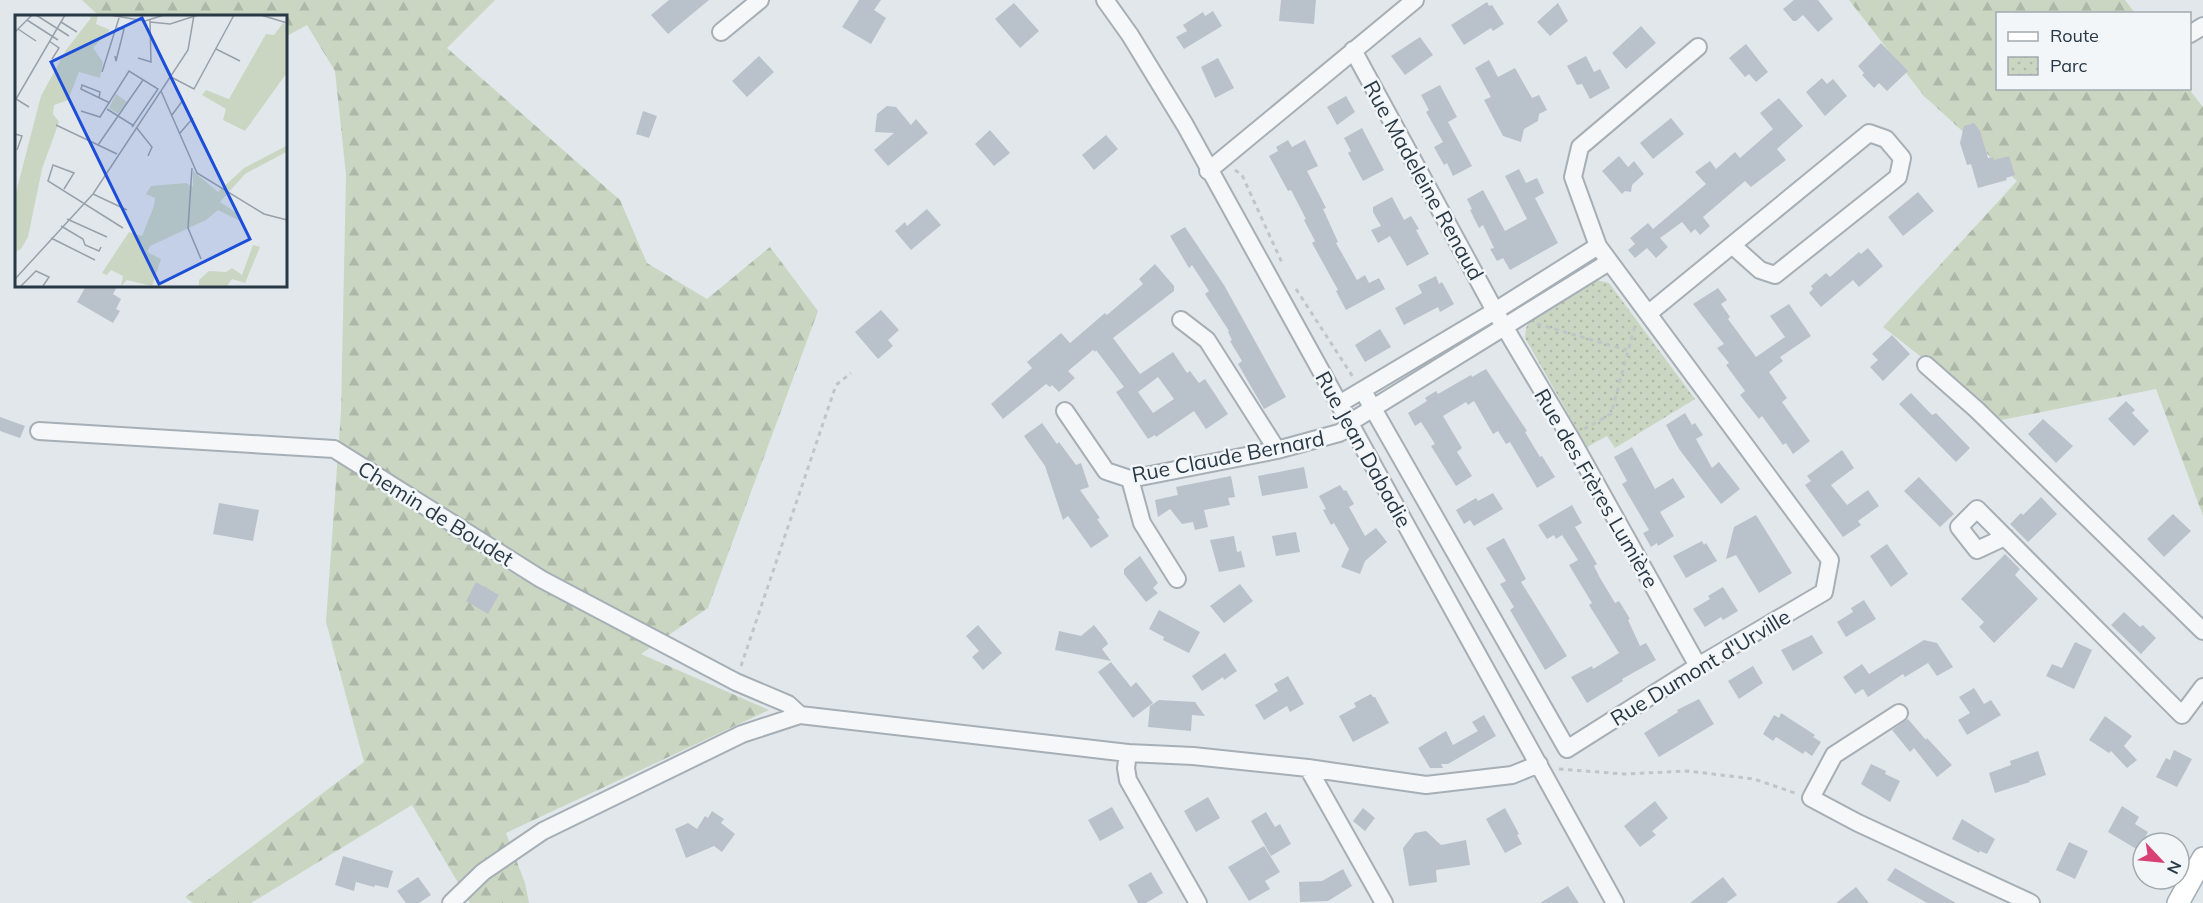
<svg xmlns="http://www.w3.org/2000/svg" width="2203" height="903" font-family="Mulish,sans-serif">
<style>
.forest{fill:url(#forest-firs)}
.park{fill:url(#park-dots)}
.building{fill:#b9c2ca;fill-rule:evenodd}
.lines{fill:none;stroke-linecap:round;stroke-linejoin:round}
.minor-casing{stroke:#a6afb6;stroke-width:20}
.major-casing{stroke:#a0aeb8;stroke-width:24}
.path{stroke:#c0c5ca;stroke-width:3;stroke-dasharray:4.5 4.5;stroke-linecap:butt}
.minor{stroke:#f5f7f9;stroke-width:16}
.major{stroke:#fff;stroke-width:21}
.labels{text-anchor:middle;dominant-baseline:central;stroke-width:5;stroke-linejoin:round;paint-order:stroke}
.street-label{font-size:21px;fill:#283845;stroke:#f2f6f8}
.inset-road{fill:none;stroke:#98a1a9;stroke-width:1.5}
.view{fill:#1d4ed8;fill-opacity:0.15;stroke:#1d4ed8;stroke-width:3}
.inset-edge{fill:none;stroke:#283845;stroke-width:3}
</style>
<defs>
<pattern id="forest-firs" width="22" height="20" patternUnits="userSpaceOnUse" patternTransform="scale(1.5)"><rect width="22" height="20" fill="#cbd6c2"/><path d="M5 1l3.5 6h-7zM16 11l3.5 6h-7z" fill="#aeb8a8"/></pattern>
<pattern id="park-dots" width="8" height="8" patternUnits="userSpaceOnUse" patternTransform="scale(1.5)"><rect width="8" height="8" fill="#cbd6c2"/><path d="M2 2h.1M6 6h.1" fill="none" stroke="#aeb8a8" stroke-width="1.8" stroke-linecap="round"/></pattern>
</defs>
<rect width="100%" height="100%" fill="#e2e7eb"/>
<path class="forest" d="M82,0H495L447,48L620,200L647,263L707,299L770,247L818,311L708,608L641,654L769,710L506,833L525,883L529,903H470L412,805L251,903H193L185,897L364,762L326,622L341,411L346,175L335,71L307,25L285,37V16H99Z
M1849,0H2125L2135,13L1998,14V88L2189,89L2203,107V516L2156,389L2002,420L1883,327L2017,181L1924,96Z"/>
<path class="park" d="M1596,280L1609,283L1695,399L1615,448L1607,436L1587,447L1525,338L1526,328L1532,317Z"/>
<path class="building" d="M669,0H709L668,34L651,15Z
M859,0H881L874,10L886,18L871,44L842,27Z
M1281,0H1316L1314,24L1279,21Z
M1794,0H1818L1833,19L1818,32L1803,15L1796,21H1793L1783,9Z
M1487,2L1489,6L1492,5L1504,24L1493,31L1491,28L1464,45L1451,25Z
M1014,3L1039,31L1020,48L995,19Z
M1558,3L1568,21L1550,36L1537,22Z
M1213,11L1222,26L1184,49L1176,37L1187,31L1183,25L1203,12L1205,16Z
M1641,26L1656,43L1626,69L1612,53Z
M1420,37L1433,55L1405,75L1391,56Z
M1881,43L1908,71L1887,91L1879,83L1874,88L1862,75L1864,73L1858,66Z
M1746,44L1768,72L1756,82L1749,74L1745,77L1729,58Z
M759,56L774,72L747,97L732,81Z
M1586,56L1594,72L1600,69L1610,88L1590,99L1582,84L1577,85L1567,66Z
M1218,58L1234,88L1215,98L1201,67Z
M1489,60L1498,77L1515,68L1532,98L1539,95L1547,110L1539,114L1538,121L1524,129L1521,142L1503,136L1484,100L1491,97L1475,68Z
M1822,78L1827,84L1833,79L1847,96L1825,116L1806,92Z
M1440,85L1457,117L1448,122L1472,166L1453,176L1447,163L1444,165L1434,147L1443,142L1426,112L1429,110L1421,95Z
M1346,96L1355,112L1337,125L1327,107Z
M1779,98L1803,126L1777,149L1786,160L1751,187L1745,181L1703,217L1710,226L1700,235L1695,229L1691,233L1682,222L1660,238L1668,247L1656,258L1647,248L1635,258L1628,250L1635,244L1630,238L1648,223L1653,229L1706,184L1695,172L1710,161L1716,169L1735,152L1740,158L1773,129L1760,113Z
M887,106L896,107L911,125L916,119L928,133L888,166L874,150L894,133L875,132L877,114Z
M643,111L657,116L649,138L636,134Z
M1671,118L1684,134L1653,159L1640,143Z
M1974,123L1980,131L1988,158L1993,157L1994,160L2009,156L2015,175L2006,178L2007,180L1978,188L1971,164L1967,165L1960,143L1964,126Z
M1362,128L1384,170L1363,181L1348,153L1351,151L1344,138Z
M990,130L1010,153L994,166L975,144Z
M1106,135L1118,149L1094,170L1082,155Z
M1288,140L1292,147L1305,140L1318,166L1307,171L1326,208L1323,209L1338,242L1336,243L1357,280L1365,275L1369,283L1379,278L1385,289L1346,310L1336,291L1338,290L1312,243L1315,241L1304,220L1306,219L1291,190L1288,191L1269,156L1278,151L1276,147Z
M1619,156L1628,167L1634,161L1644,174L1632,185L1631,192L1625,191L1622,194L1602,171Z
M1519,169L1526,183L1537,178L1544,193L1535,198L1558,243L1510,270L1503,258L1497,261L1490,249L1494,248L1483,225L1479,228L1470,210L1472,209L1467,199L1483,190L1505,231L1527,219L1505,176Z
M1918,192L1934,211L1903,236L1888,217Z
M1392,197L1404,220L1411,216L1419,229L1416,230L1429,254L1407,266L1390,236L1378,243L1371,230L1381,226L1373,212V207Z
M927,209L941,225L911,250L895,231L905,222L907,226Z
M1185,227L1224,285L1286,397L1264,409L1238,364L1242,361L1230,341L1232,340L1228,332L1229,331L1205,294L1209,291L1192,265L1189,268L1170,236Z
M1868,248L1883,266L1859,287L1853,280L1821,307L1809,293L1813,289L1811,286L1826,273L1830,277L1859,252L1861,254Z
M1155,264L1174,286V291L1113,338L1140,374L1173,352L1187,373L1190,371L1199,383L1205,379L1228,414L1206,429L1194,411L1156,437L1155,435L1148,439L1116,392L1124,387L1096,350L1095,352L1093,350L1068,371L1075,378L1059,392L1052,385L1050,387L1046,384L1003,419L991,404L1032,368L1027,362L1061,333L1070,343L1105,313L1107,315L1143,284L1139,279ZM1158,377L1174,399L1153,413L1138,392Z
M1436,276L1439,284L1442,282L1454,304L1440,312L1438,307L1404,325L1395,308L1422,293L1418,285Z
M90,285H118L113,294L121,299L116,309L120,311L113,323L77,302L86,286L89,287Z
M1718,288L1727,300L1721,304L1730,317L1728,319L1756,357L1785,337L1770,316L1789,304L1811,336L1780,357L1783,361L1769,372L1787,398L1782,402L1810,441L1793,454L1786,443L1783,445L1762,416L1759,419L1740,395L1745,391L1726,365L1729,363L1717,348L1724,344L1693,304Z
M881,310L899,330L888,340L893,346L878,359L855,332Z
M1380,329L1391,347L1365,362L1355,345Z
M1892,335L1910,354L1883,381L1870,367L1878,360L1872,354Z
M1486,369L1527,431L1525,432L1540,457L1542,456L1555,477L1537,488L1510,442L1506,444L1498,431L1493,434L1474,401L1468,405L1466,402L1443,416L1462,448L1457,452L1472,476L1456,486L1431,446L1435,444L1421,422L1415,426L1408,413L1427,401L1425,398L1436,391L1438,394L1471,375L1472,377Z
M1911,393L1932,415L1936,413L1970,448L1956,462L1899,404Z
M2126,401L2135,410L2132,413L2149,431L2134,446L2108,419Z
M1685,413L1692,425L1695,423L1703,435L1696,439L1712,468L1719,462L1740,489L1721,504L1679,449L1666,425Z
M0,417L25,426L20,438L0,431Z
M2043,419L2073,446L2056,463L2028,434Z
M1042,423L1057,444L1059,442L1076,465L1081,463L1089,487L1080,490L1100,518L1097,519L1109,536L1091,548L1068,516L1063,520L1045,466L1024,436Z
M1632,447L1655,489L1673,478L1685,497L1660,512L1674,536L1658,546L1657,543L1651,547L1643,533L1649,530L1622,484L1627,481L1614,457Z
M1842,450L1854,468L1831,485L1847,505L1868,490L1879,506L1858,521L1861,525L1843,537L1805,485L1811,481L1807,476Z
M1304,467L1308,488L1262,496L1258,476Z
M1231,476L1235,497L1228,498L1230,505L1204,510L1208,527L1195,530L1193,522L1182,524L1170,509L1158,517L1155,500L1178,495L1176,487Z
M1919,477L1954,514L1940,527L1904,491Z
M1340,485L1344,491L1346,490L1354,504L1349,507L1365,536L1376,528L1387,542L1365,561L1360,574L1341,567L1349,549L1334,523L1331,525L1323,510L1326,509L1319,496Z
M1493,493L1503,509L1474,526L1470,520L1464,524L1456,510L1476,498L1478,501Z
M2041,497L2057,514L2028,542L2010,524L2021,513L2023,515Z
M219,503L259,510L253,541L213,534Z
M1572,505L1582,523L1575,527L1597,564L1594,566L1600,578L1615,603L1619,601L1630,619L1628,620L1640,646L1646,643L1656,660L1622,679L1623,681L1587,703L1571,677L1592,666L1593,669L1619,653L1589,605L1592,603L1569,565L1578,560L1562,535L1556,539L1554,535L1547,539L1538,525Z
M2173,514L2191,531L2164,557L2147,539Z
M1756,515L1792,573L1759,593L1736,555L1726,559L1734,527Z
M1296,532L1300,552L1276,556L1272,536Z
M1234,536L1237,552L1241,551L1245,567L1219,572L1210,540Z
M1504,538L1526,579L1521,582L1567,656L1545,670L1510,610L1514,607L1500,584L1506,581L1486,548Z
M1702,541L1704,545L1706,543L1717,561L1686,578L1673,556Z
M1887,544L1908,574L1891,587L1870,556Z
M2005,554L2020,569L2015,575L2038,599L1994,643L1979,627L1984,622L1961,599Z
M1140,556L1158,583L1153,588L1158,593L1146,602L1124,574V569Z
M476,582L499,595L488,614L466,601Z
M1240,584L1253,601L1224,623L1210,606Z
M1723,587L1738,611L1723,620L1721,617L1705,627L1693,609L1710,599L1708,596Z
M1864,600L1876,619L1846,637L1837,622L1853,612L1851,608Z
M1159,610L1200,632L1189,653L1163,640L1164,637L1149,629Z
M2124,612L2140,627L2143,625L2156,638L2141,654L2111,625Z
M978,625L1002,653L983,670L972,657L979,651L966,636Z
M1094,625L1106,640L1108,644L1102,649L1111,661L1055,650L1059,631L1081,636Z
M1812,635L1823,653L1793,671L1781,650Z
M1924,640L1937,643L1953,667L1937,676L1928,663L1905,677L1903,674L1868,697L1863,689L1855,694L1843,677L1862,664L1869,674Z
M2075,642L2092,650L2074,689L2046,676L2052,664L2062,668Z
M1225,653L1237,671L1224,680L1223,677L1202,691L1192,676Z
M1111,662L1131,687L1136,682L1153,703L1133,718L1098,672Z
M1753,666L1763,683L1739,699L1728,681Z
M1288,676L1304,704L1290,712L1287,706L1264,720L1255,705L1278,691L1274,684Z
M1974,688L1984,704L1991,700L2001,715L1967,735L1958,720L1970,713L1959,697Z
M1371,694L1373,697H1375L1389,723L1353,742L1339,716L1356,707L1354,703Z
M1699,699L1714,724L1659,757L1644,733L1678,712L1677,710Z
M1159,700L1195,702L1205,716L1192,715L1191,731L1148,727L1150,706Z
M1781,713L1815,735L1813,737L1821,742L1812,756L1805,751L1803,754L1776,737L1773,741L1763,734L1774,715L1779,718Z
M1484,715L1496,736L1448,764H1441L1443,768H1430L1418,748L1446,731L1453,745L1478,731L1472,722Z
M2105,716L2132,736L2124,746L2137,760L2127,768L2111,751L2109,753L2089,740Z
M1908,719L1926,740L1927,738L1952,765L1937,777L1914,748L1910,752L1892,730Z
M2174,750L2192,759L2177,787L2156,777L2166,758L2170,760Z
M2038,751L2046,775L2029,781L2030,782L1995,793L1989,773L2011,765L2010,761Z
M1871,764L1886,771L1885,774L1900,781L1890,802L1861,784Z
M1208,797L1220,818L1196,832L1184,811Z
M1655,801L1668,818L1652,831L1656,835L1640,847L1624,826Z
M2122,806L2139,817L2135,824L2148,832L2138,850L2108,832Z
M1112,807L1124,828L1100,841L1088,820Z
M1363,808L1375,818L1365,831L1353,821Z
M1505,808L1519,834L1517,835L1522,844L1505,853L1486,819Z
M712,811L724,819L721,823L735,834L722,852L714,846L686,858L675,829L688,823L697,829L705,816L708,818Z
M1266,812L1275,827L1280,824L1291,844L1271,856L1251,821Z
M1962,819L1995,839L1987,854L1980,851L1979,853L1952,839Z
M1426,831L1441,845L1466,840L1470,865L1436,870L1437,882L1409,886L1403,848L1415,833Z
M2069,842L2088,851L2075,879L2056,870Z
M1264,846L1280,872L1265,881L1270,889L1249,901L1228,867Z
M343,856L393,871L388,888L375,885L374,887L356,882L354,891L335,885Z
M1895,868L1926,886L1956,903H1927L1887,880Z
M1343,869L1352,886L1328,901L1300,902L1299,882L1322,881Z
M1151,872L1163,893L1146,903H1138L1128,885Z
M418,877L431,895L419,903H406L397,891Z
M1723,877L1737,895L1726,903H1690Z
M1568,886L1579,903H1540Z
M1856,887L1869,903H1836Z"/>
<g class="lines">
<g class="minor-casing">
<path id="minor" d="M1105,0L1130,35L1185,125L1615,903
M721,32L760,0
M2190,34L2203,26
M1353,50L1495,311L1570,437L1698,666
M1208,171L1415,0
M1649,313L1869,133L1886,139L1902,158L1898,177L1775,275L1760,270L1732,245
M1181,320L1207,340L1277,450
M1926,365L1977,410L2203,631
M1363,391L1567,749L1698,666L1824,592L1830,560L1598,246L1573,177L1580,147L1698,47
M1339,404L1495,311L1598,246
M1065,411L1106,471L1130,479L1277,450L1339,433L1351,427
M1349,423L1609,262
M39,431L334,449L541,579L736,682L788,704L800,715
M1130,479L1142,523L1177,579
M2005,537L1977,550L1959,527L1977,509L2165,698L2182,715L2203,687
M1899,713L1834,755L1811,798L1858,823L2031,903
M1128,753L1126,768L1128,780L1198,903
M1308,768L1384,903
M451,903L483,872L543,831L742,734L800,715L1128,753L1193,756L1308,768L1426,785L1512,775L1539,764"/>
</g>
<g class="major-casing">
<path id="major" d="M2178,903L2203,858"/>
</g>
<path class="path" d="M1235,170L1242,175L1283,265
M1296,289L1353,377
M1537,324L1627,350
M1584,429L1611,414L1636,322
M741,666L836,385L851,373
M1559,769L1624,774L1688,771L1754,779L1798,794"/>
<use href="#minor" class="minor"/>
<use href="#major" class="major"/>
</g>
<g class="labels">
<g class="street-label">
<text transform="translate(1424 180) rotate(61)">Rue Madeleine Renaud</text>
<text transform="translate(1364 449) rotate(61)">Rue Jean Dabadie</text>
<text transform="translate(1228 456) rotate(-11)">Rue Claude Bernard</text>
<text transform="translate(1597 488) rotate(60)">Rue des Frères Lumière</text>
<text transform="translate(436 513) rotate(32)">Chemin de Boudet</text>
<text transform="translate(1700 667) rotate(-31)">Rue Dumont d'Urville</text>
</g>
</g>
<g transform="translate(15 15)">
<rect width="272" height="272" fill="#e2e7eb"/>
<path d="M74,0H83L81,9L95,15L78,33L88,47L85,63L64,57L53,85L39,90L38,99L44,107L27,154L13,222L6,234L0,237V181L26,81L51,35L76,3ZM268,8L271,10V59L230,116L208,105L211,94L187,80L191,75L214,84L251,19L259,20ZM271,131V137L230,159L205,187L226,201L225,206L203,195L191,205L135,231L132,237L146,244L137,271L112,265L106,271L108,261L96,255L92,260L87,258L114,217L127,221L139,191L140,183L131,179L136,171L171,168L178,172V156L203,177L229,153ZM238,230L245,232L230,268L217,264L212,271H184V265L194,256L211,257L217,253L227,260Z" fill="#cbd6c2"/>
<path d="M101,79L112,87L103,99L94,93Z" fill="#cbd6c2"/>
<path class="inset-road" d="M21,0L54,21M95,0L130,6L149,0M246,0L272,8M12,5L43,25M46,7L62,17M135,7L155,9L183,0M3,14L21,26M0,17L17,0M34,26L44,33L37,44M201,34L225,46M100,41L101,46L109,14L102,13M123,43L136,47L135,5M87,57L104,3M156,62L179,74L219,0M146,76L182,158L249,199L272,205M84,83L85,77L67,70L66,74L95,88M14,92L1,84L50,0M92,94L119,111M66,96L85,102L114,56L143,74L117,112M157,100L168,85M41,110L102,139M121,112L137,132L133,141M165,118L178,103M0,119L7,121L2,135M83,130L128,65M177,153L173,213L186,244M49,174L59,158L38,150L33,166L108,213M78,179L112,195M52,204L92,222M46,211L68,224L70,230L84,236L86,232M36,223L80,245M0,264L78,179L173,35L179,0M6,271L21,256L34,262L28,271"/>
<path class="view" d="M127,3L235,224L144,269L36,47Z"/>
<rect width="272" height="272" class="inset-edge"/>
</g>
<rect x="1996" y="12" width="195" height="78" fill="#f2f6f8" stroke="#a1aab0" stroke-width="1.5"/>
<rect x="2008" y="32" width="30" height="9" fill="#ffffff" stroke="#a1aab0" stroke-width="1.5"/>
<text x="2050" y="42" font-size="18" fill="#283845">Route</text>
<rect x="2008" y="57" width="30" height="18" fill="url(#park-dots)" stroke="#a1aab0" stroke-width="1.5"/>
<text x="2050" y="72" font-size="18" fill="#283845">Parc</text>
<g transform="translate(2161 861) rotate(116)"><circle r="28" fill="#f2f6f8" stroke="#a1aab0" stroke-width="1.5"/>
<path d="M0-4.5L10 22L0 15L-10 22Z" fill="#d83f72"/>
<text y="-9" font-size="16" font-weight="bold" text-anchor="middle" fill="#283845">N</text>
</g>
</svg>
